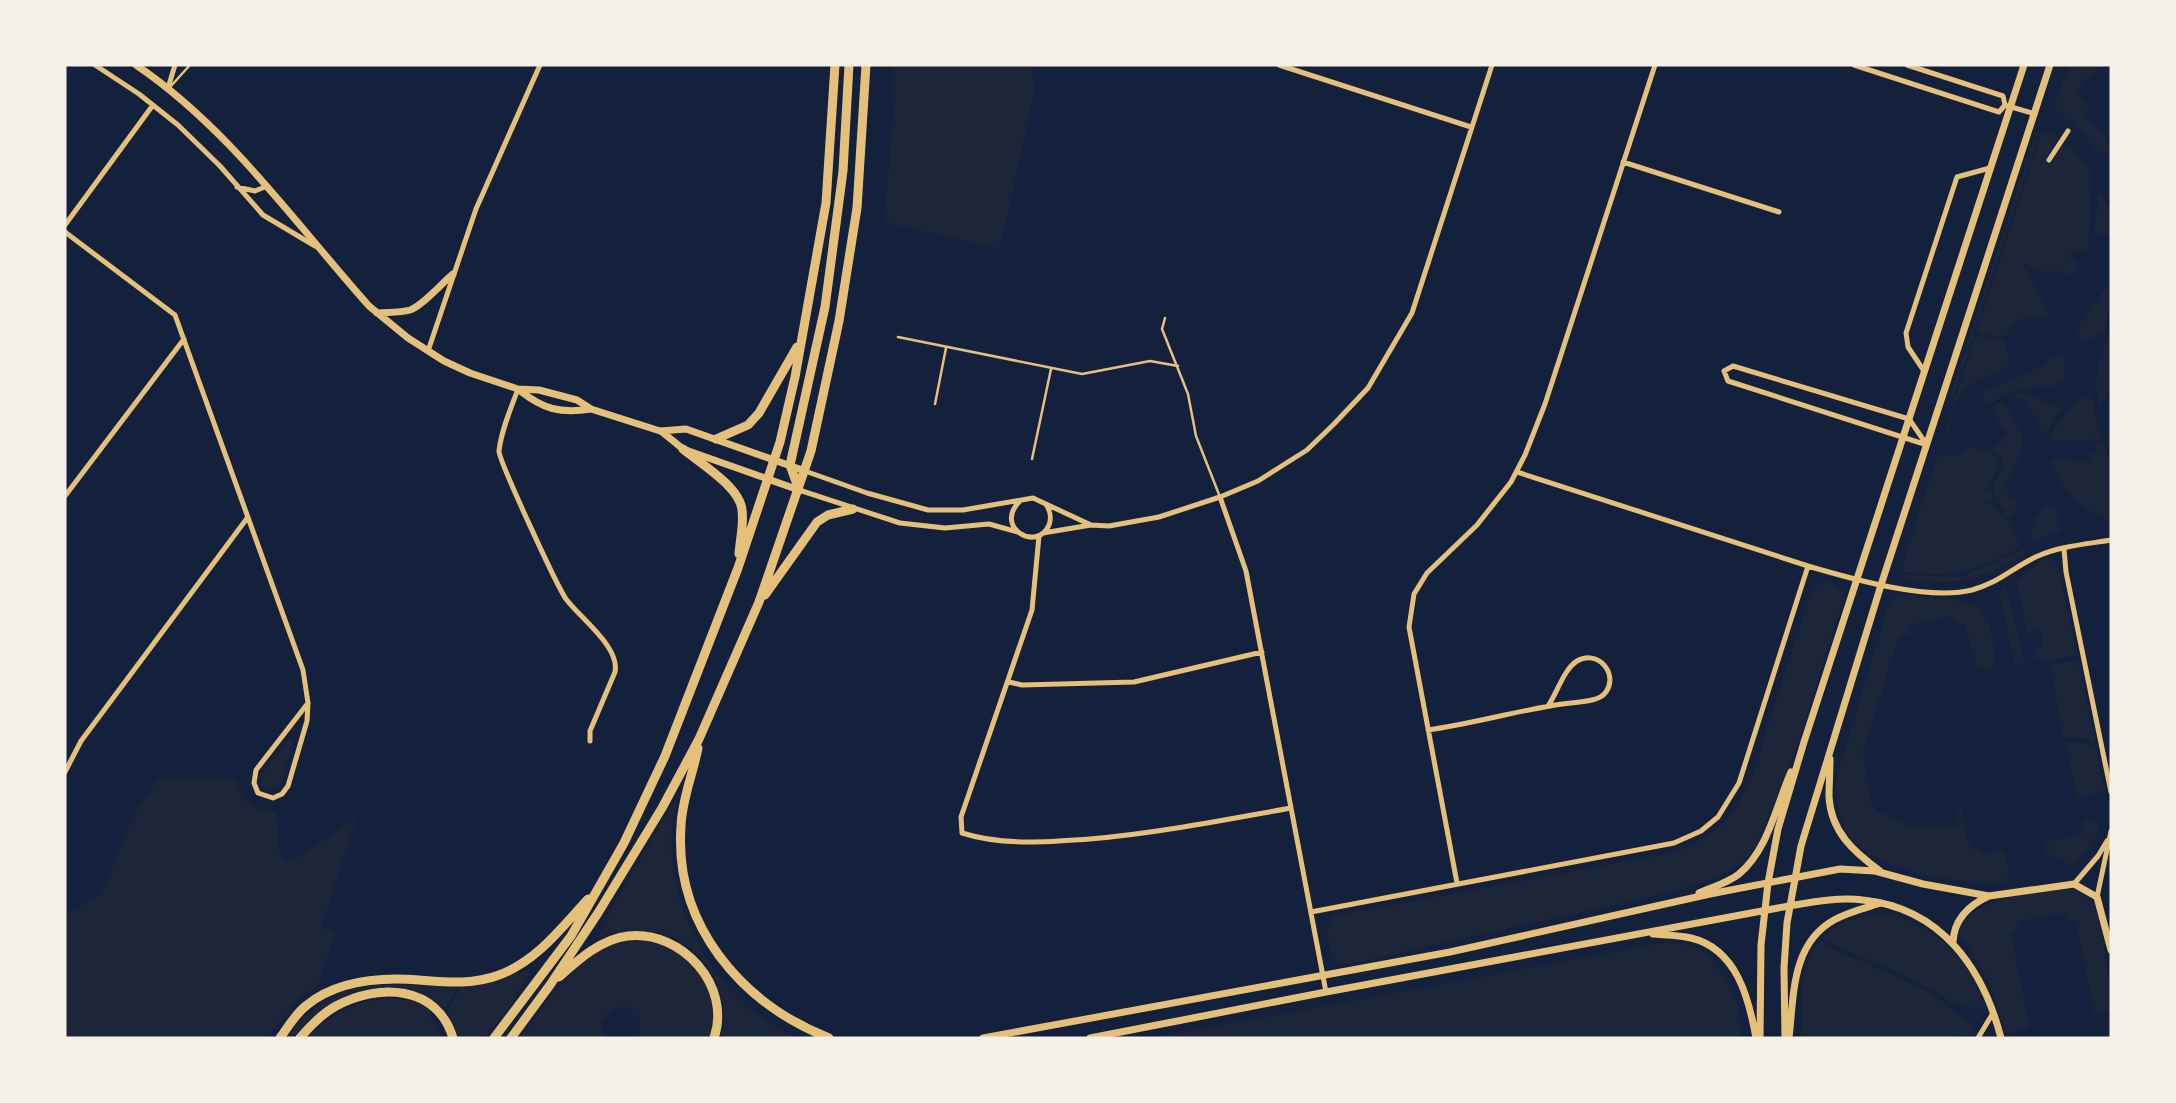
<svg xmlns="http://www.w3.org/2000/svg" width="2176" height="1103" font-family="'Fira Sans',sans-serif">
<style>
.green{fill:#1d2539}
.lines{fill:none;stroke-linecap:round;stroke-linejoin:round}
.service{stroke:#e5c07b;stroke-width:2.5}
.minor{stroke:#e5c07b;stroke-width:5}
.tertiary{stroke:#e5c07b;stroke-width:7}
.trunk{stroke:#e5c07b;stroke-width:9}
</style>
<rect width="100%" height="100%" fill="#14213d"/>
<path class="green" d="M892,65H1030L1035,89L1000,249L884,222L893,116Z
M2069,65H2102L2089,79L2088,78L2082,83L2083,85L2075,92L2090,108L2083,115L2106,137L2105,139L2109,144L2111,143V152L2103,153L2097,151L2085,136L2054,107Z
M2044,133L2057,135L2058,138L2045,160L2051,163L2062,147L2067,143L2080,158L2092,176L2088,249L2084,252L2072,251L2071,258L2077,259L2076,274L2059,273L2058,269L2047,273L2023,264L2051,319C2024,315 2022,314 2004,337L1980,334L1977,331L2039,138Z
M2033,142L2036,143L1953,398L1950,397Z
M2098,190L2111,210V235L2095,234Z
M2111,285L2106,333L2081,341L2076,331L2094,303L2098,304L2101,293Z
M2111,334V388L2102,405H2099C2093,380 2097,356 2111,334Z
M1978,336L2005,341L2010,362C1999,378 1974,376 1962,392C1955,402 1952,417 1948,429H1945L1975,338Z
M2064,353L2065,380L2055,385L2015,390L1989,404L1985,402L1982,397L1986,391L2044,365L2053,357Z
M2092,392L2094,409L2102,439L2092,438V441L2053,440L2048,437L2076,401Z
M2021,393L2062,408L2044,435L2025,398L2018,400L2015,396Z
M2002,401C2030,442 2029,445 2003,486L2009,490L2007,495L2019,502L2010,519C2003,510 1994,501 1994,489C1994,471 2014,464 1993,450L2009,432L2000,425L1991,408Z
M2097,443L2104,444L2111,467V518L2107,519C2077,507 2062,489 2049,461L2053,459L2090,461L2091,454H2096Z
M1967,447C1981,450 1994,449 2000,464L1984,492L1986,493L1990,489L1993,500L1985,499L1984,501C2001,508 2014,529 2021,544L2020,548C1971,571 1960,578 1904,572L1902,567L1937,457L1959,455Z
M2046,504L2055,507L2061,530L2034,541L2031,539V529L2035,519Z
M2024,549L2026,550L2023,555C1976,581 1964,584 1911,580L1904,578V575L1962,577Z
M2047,558L2054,560L2058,566L2077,655L2041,663L2040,658L2035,659L2033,650L2043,648L2040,630L2027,632L2017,582L2041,560Z
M1828,581C1838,584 1842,590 1843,600L1796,749L1754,851C1733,872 1714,881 1685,887V889L1350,964L1339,963C1327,950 1326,934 1330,919L1334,916L1676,852C1722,833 1732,818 1753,774L1808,600C1813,589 1816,583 1828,581Z
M2006,587L2024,660L2021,665L2017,666L2014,660L2000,596L2001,590Z
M1896,596C1912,595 1972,598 1982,610C1990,619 1991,635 1994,647C1996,657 1997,665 1988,671L1977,665L1964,624L1955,623L1952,616L1909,625V635L1900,634L1863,750L1871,802L1877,811L1910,826L1957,827L1956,815L1961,806L1968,842L1972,841L1974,850L1979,849L1981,855L2005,850L2009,871L2005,883C1966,885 1890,873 1860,847C1840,830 1834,802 1837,777L1888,605Z
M2078,659L2095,743L2078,737L2063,738L2051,665Z
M288,740L292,741L293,745L280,785C274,791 268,791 262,786L260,776Z
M2080,742L2096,747L2104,792L2081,796L2082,803L2078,804L2066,743Z
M159,778L237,779C240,801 254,812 276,812L279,849L284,859L295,860L357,817L321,927L335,932L317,987L301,996L267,1038H65V915L101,894L136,811Z
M678,795C657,865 688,948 738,998C755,1015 774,1026 795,1038H722C733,988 700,936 648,931C631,929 615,933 599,936L614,904Z
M2092,819L2099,827L2091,846L2072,866L2046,852L2045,842L2084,834L2082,821Z
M2064,888C2076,890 2085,893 2092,903C2103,921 2111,989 2111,1011L2086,1015L2094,1011L2076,920L2069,921L2064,913L2019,921V928L2011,934L2030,1028L2007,1034L1988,980L1973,953L1959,935C1966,896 2032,894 2064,888Z
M1877,913C1926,915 1976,962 1985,1010L1956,1004L1912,979L1841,948L1822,937C1838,923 1855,916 1876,915Z
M1820,940L1834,949L1926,990L1978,1029L1968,1035L1952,1038H1801C1803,1004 1796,968 1820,940Z
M643,941C695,949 720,988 711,1038H633L640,1032V1020L626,1007H615L601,1021V1032L607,1038H520C546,1005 576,952 621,942C628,941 636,941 643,941Z
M1662,943L1681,944L1697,948L1711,957L1738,1003L1741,1038H1153Z
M532,968L511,1005L486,1038H459L447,1013L461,987L490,983Z
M395,984L455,987L456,989L446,1008L443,1007C400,966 325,995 293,1038H286C318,998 345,986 395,984Z
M388,998L418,1001L433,1012L430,1016L438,1026L442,1038H307C328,1015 357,1000 388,998Z"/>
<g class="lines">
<path class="service" d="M171,86L190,65
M1165,318L1162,329L1188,394L1196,436L1220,497
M898,337L1082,374L1150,361L1178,366
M935,404L946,348
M1032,459L1051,369"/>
<path class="minor" d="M95,65L139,94L178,125L220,166L263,215L315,246
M1279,65L1471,127
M1854,65L1999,112L2005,105
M1907,65L2003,96L2005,105
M168,88L175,65
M2008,106L2035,114
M2049,160L2068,131
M1623,162L1779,212
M237,187L255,191L267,186
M65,225L153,105
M65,232L175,315L303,670L308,703L307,721L288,786L282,794L273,798L258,793L254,783L256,770L308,703
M428,351L476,209L540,65
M1733,366L1909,419L1927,445L1728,381L1724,371Z
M1924,371L1908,347L1906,333L1957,177L1990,168
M518,389C511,408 501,431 499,451C499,461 557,586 566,599C581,619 620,647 615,672L590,731V741
M805,471L867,493L928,510H963L1033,498L1091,525
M1517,472L1808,566C1852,579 1928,601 1972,590C2001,582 2013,567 2038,556C2060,546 2088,544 2111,540
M799,490L900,523L945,528L989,524L1018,532
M65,496L184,339
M1220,497L1246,571L1326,992
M1020,501C993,527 1037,553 1049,525C1052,517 1050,511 1046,504
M1043,533L1091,525L1109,526L1159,517L1220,497L1258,481L1307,450L1334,424L1368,388L1412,313L1492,65
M1039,536L1032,610L961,817L962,833C1003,846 1047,842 1090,839C1158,833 1224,820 1291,808
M2064,549L2066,572L2111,792
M1009,682L1022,685L1134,682L1262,652
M1428,730C1470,724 1509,713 1550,706C1564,703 1579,703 1592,700C1597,699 1603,696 1606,692C1619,673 1597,649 1577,661C1564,669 1557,693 1548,706
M65,772L81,741L248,517
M1457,883L1409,627L1414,594L1427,573L1477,525L1511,482L1525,455L1545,404L1655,65
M2074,884L2098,856L2107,841
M2097,897L2111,831
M1311,912L1674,843L1701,831L1718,817L1739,783L1808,566
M1978,1038L1993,1013"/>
<path class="tertiary" d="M136,65C229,128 295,223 369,306L408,338L444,361L470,373L518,389L539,390L577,400L591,409L660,431L686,429L805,471
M377,313C387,312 400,313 410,310C422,306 441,284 453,274
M519,390C543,409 560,414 591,409
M661,431L683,449L799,490
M1830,759C1830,772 1829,785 1829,797C1831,832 1854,852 1880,871
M1699,893C1712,887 1728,883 1739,874C1768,850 1776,806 1791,772
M1653,934C1665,935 1679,935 1691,938C1737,949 1749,999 1756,1038
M1953,942C1954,920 1969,905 1989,896
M983,1038L1450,952L1710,894L1840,869L1875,871L1923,884L1989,896L2074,884L2097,897L2111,950
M1090,1038L1326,992L1789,906C1813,902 1839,897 1863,900C1941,908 1983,968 2001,1038
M1760,1038L1761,945L1768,883L1778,829L1804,742L2024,65
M1785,1038L1784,968L1787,923L1801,846L1881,585L2050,65
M1789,1038C1794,996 1791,944 1834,920C1848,912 1865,908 1881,903"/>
<path class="trunk" d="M716,439L748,425L759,413L797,347
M683,449C700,463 740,487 742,510C744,524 740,540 739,554
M799,490L790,465L825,307L843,171L849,65
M765,595L817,522L828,515L853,509
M698,748C693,774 682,799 681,826C674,925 741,1003 829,1038
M559,977C578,960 601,939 628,936C682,930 732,986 714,1038
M280,1038C288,1027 296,1013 307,1005C338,980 381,977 419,980C446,982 473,985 499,975C537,961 562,927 588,899
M300,1038C310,1026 322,1014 336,1006C379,983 437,985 453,1038
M494,1038L571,936L624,843L665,756L738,568L780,442L795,377L826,203L835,65
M511,1038L550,985L598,913L662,808L699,739L759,602L811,451L839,321L857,208L866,65"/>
</g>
<rect width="2176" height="1103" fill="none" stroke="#f6f1e7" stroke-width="133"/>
</svg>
